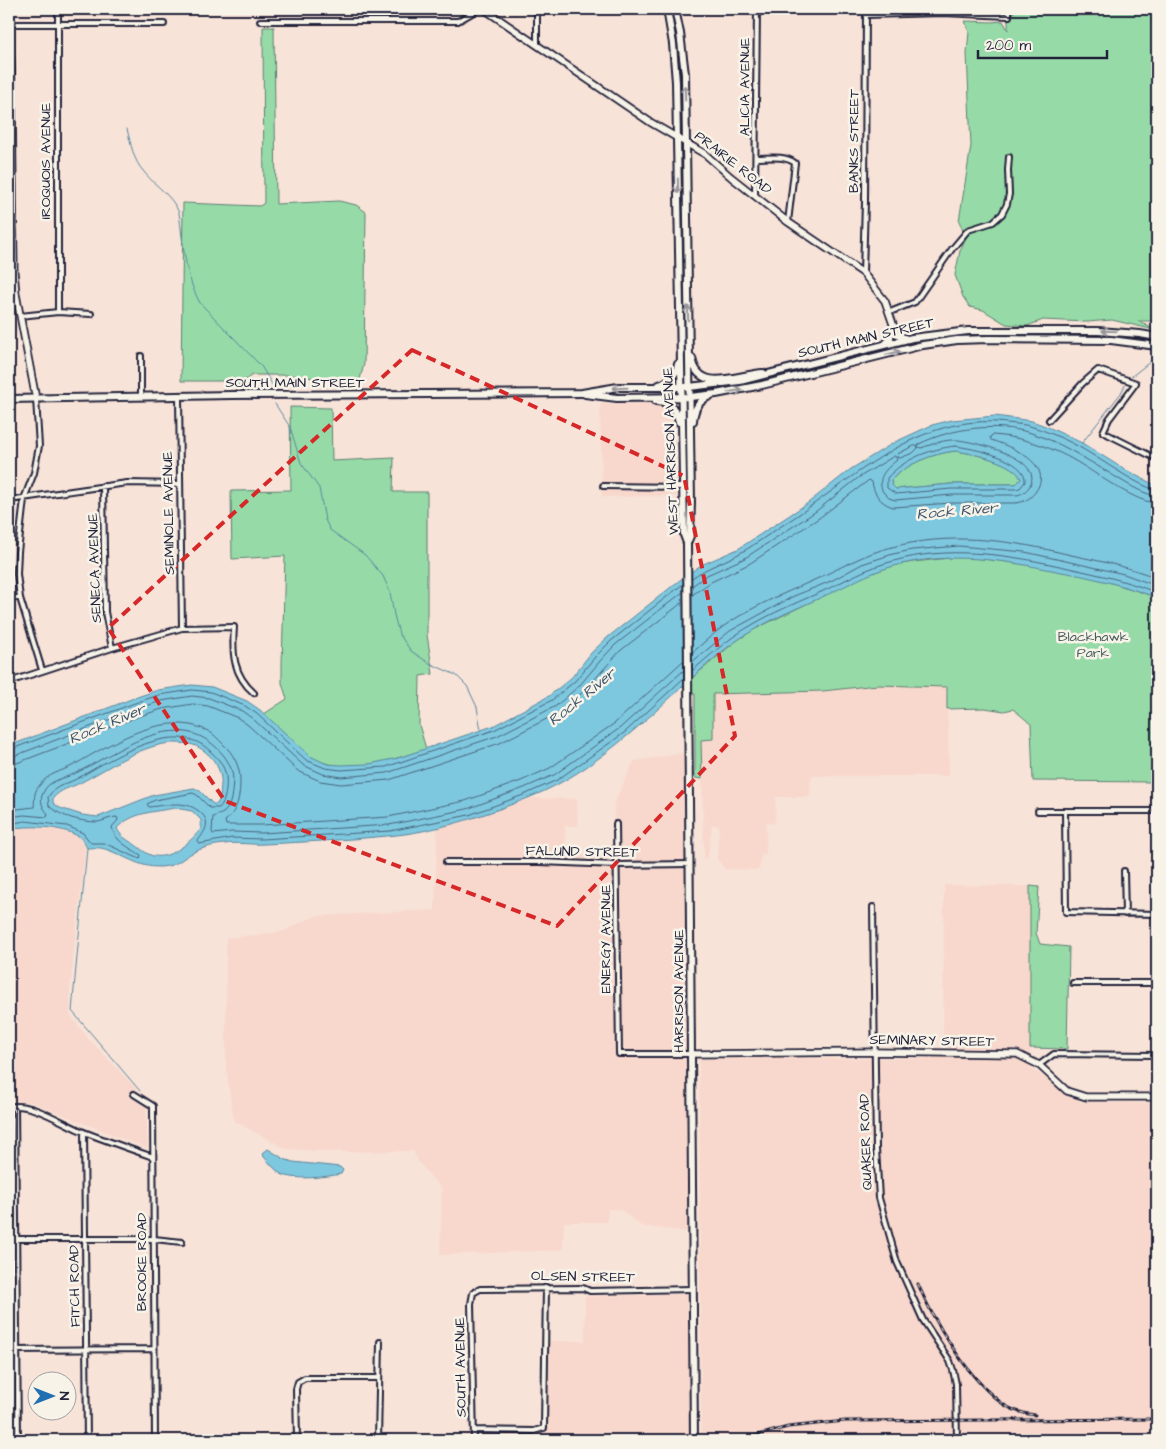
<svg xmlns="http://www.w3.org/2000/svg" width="1166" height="1449" font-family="'Architects Daughter',sans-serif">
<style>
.built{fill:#f8d8cd}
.green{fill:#96dba7;stroke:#5c7e71}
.water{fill:#7ec8df;stroke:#59869d;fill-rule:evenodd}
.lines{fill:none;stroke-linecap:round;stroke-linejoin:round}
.shore{stroke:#47647d;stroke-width:1}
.stream{stroke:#59869d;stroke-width:1}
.street-casing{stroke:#22223b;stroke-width:8}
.secondary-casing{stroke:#22223b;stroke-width:9}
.primary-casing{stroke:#22223b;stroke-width:10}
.street{stroke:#f7f3e8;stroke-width:4}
.secondary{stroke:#f7f3e8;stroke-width:5.5}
.primary{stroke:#f7f3e8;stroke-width:6}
.rail-casing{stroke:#22223b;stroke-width:3}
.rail{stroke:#f7f3e8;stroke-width:1;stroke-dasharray:4;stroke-linecap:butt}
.oneway{stroke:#97959a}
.marked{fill:none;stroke:#d62828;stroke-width:4;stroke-dasharray:10 6;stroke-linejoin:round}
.labels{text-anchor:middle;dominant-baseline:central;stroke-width:5;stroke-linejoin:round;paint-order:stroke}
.street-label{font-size:14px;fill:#22223b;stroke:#f7f3e8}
.park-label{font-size:14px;fill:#455a5b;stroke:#f7f3e8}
.water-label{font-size:15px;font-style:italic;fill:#3e546c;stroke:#f7f3e8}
</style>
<rect width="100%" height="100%" fill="#f8e3d8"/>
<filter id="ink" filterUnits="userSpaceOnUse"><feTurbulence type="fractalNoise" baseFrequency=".02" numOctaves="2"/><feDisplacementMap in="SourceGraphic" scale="10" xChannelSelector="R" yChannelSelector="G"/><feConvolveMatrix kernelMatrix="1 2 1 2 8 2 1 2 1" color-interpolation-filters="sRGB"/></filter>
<g filter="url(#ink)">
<path class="built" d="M658,403L667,407L674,416L678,496L602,497L600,404Z
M877,685L947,687L949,776H811L810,797H776L775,823H766V854L761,855L759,870L725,869L717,859L719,825H712L708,855L707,858L704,859L701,739H713V694L823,691Z
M684,753L689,1232L641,1226L621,1210L608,1209L607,1222H564L563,1250L440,1255L442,1189L419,1163L413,1151L335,1152L286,1149L234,1121L226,1069V938L281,932L315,916L435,910L437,827L470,819L528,798L577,799L578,826H565L566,855H614V803L634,761Z
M25,826L66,831L80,837L86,845L70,989V1014L88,1038L146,1099L148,1149L31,1102L9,1101V829Z
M944,885L1030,886V1068L1081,1102L1157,1103V1440H701L699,1059L943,1058Z
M687,1294L689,1296L691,1440H476V1432L540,1434L546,1431L548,1341H585V1296Z"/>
<path class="green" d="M1013,9H1157V321H1138L1155,330L1112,320L1087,322L1043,320L1027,326L1006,324L983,310L970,307L963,297L955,275L960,251L966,238L959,221L971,146L967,53L969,32L965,21L991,22L1003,21L1008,30V19L1014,13Z
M263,27H274L276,204L339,201L356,205L366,212L364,364L359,383L288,375H252L239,385L223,381H181L183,203L260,206L264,203Z
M290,407L331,408L332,461L394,458L393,492H427V635L433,674L420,676L419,725L426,749C393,760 342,777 309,756C293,746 278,728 264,714L287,699L282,683V664L285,556L232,559L231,491L291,490Z
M955,451C972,453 1015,462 1021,479L1017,484H951L895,489L892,485L891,480C908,463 932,454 955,451Z
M959,557C1026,562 1094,574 1157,598V782L1033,781L1031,724L1013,709L1004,711L985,708L947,709V687L877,685L823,691L713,694V739L701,740L702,779L695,778V694H692V678L736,641L755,629L866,575L896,565L913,562Z
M1030,886L1039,887L1036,933L1040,944L1069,947L1067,1049L1030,1048Z"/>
<path class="water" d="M995,416L1032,421L1048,427L1082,443L1127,471L1157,486V598C1124,585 1091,577 1056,571C1003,560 948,551 894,566C867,573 845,587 820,598C784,614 748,629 718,655C658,706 603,769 528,798C483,816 435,832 387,836C347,840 305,842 265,844C251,845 238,842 224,844C214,845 205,847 196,851C181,858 179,866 160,867C139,868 124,855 105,849C99,847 93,848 87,848C85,844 82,838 78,836C60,826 28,825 9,829V746L134,698L158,690L192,685L212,687L247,701L260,710L310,756L327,764L341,765L369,764L398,758L493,726L549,696L572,677L591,653L608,637L680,580L701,565L738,549L808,503L851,469L895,442L932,425L952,420ZM955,451C972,453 1015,462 1021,479L1016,484H951L896,489L892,485L891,480C908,463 932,454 955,451ZM170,743C176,743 184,743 190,744C207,748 223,767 221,785C220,792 221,799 217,804H213L199,790L194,788L154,795L98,817L82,815L60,808L53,803V798C61,789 70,788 80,783C109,768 137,747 170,743ZM175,808L192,811L201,820V829C191,841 172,859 154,856C147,855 140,848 134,844C127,840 119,835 117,828C133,812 154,812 175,808Z
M268,1149L284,1159L293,1162L340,1167L343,1170L341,1174C325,1177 295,1181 281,1174C275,1170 269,1162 264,1157L263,1153Z"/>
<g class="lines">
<path class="shore" d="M914,446H917L918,448L913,453L900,458L897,457L898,454Z
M955,446C972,448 1028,459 1025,482L1020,488L1016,489H951L896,494L887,488V478C904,459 930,449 955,446Z
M692,578C707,567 725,562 742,552C756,544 769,534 783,525C852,481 918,411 1007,423C1015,424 1025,424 1033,427C1052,433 1074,443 1091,454C1106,463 1142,488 1157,490
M692,586L707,575L745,558L815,512L858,478L894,456L896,457L897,460C886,469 876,477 883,492L889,498L895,500L952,495H1017C1023,494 1029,489 1031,483C1040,457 975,442 958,440C945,439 933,444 921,448L918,447L919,444C952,428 995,422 1031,433C1058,441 1082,457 1106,471C1119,479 1143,495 1157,496
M692,595L711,582L749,564L819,518L869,480L872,482C874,494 880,503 893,507L952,503H1016C1025,502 1031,498 1036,491C1055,463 1009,446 991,440L990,437L992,435C1024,437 1055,448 1082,465C1100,476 1137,503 1157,503
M692,653C703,643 713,634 724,626C751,607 783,594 812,581C839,569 863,554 892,547C947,533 1004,539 1058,552C1092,560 1125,565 1157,578
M692,662L730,631L794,596L831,581L862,564L893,554L912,550L959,546L1025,552L1124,574L1157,586
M692,671C706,659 719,647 733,637C760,618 791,605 821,592C847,580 865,568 894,561C946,546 1003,554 1055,565C1090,573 1124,579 1157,593
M9,750L135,703L159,695L192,690L211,692L245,706L257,714L306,760L325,768L341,770L386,767L494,730L552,700L575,681L595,657L611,641L683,584
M9,756H14L137,709L161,701L192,696L209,698L242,711L253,719L303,765L323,774L341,777L387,773L497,736L556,706L580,685L600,661L615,645L683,592
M9,764L17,763L140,716L162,709L193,704L208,706L238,718L248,725L298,771L320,781L341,784L389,780L500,743L560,712L585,690L620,651L683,602
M9,810L34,807C35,800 33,793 39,786C48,773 61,772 74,765C112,743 164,709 208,731C214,734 218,739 223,744C233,753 240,766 240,780C240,796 238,811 225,821L226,825H262L388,817L465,801L521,781L550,768L615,723L684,660
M9,817L24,815L47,817L48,814C43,808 39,801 43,793C48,780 63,779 74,774C116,754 173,706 217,748C226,757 233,767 233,781C232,791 232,807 223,813C220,815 216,815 213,817L212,832L213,834L232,832L262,833L389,825L467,809L524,788L554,775L620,728L684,670
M9,824L25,821L67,826L83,833L91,843H104L140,859L141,855C130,848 114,841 112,827L118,820L117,817C110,817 104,821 98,822C82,822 61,817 49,806L48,797C56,784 69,784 80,777C113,758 176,717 210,751C218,758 224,765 226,776C227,786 226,802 219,808H210L197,795L193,793L155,800L147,804L149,807C168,805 186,799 201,813C212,823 204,832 198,841L199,844L232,838L262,839L390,831L469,815L526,794L557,780L624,733L684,678"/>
<path class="stream" d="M127,129C131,144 133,160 144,172C156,187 172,195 179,213C183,243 185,276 200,303L261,366L273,386
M1132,376L1155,358
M275,404L290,427L301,463L319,488L325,520L330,530L365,555L383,576L390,592L394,615L399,634L411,651L429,663L456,675L467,686L477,707L481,731
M1082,443L1121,393L1125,385
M87,848L72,1011L140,1091"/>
<g class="street-casing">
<path id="street" d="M58,9V312
M537,9V45
M866,15L943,13L1009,16V9
M260,21H458L479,9
M9,24H164
M756,158C769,158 784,155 795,163L788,222
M755,196L757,9
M863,273L865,202L866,9
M890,312L915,302L952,249L968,230L993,222L1002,214L1007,204L1009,194L1008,170L1009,157
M20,316L58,312L91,314
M141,356V397
M179,397L182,628
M36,399L39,446L34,473L24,499L18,552L17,574L20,598L42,670
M1049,420L1083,383L1098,370L1136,383L1109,419L1103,432L1157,459
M103,486L105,612L112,648
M603,486L683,487
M9,500L127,483L180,484
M9,598H20
M9,682L112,648L182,628L234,627C232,653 233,675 254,693
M1038,811H1157
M1065,811L1066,912L1157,914
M616,824L619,1054H692
M446,862H540L617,865L690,864
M1124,871L1125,914
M873,907L876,1149L879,1198L897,1262L923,1320L950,1361L953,1370L956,1384L957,1440
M1073,983H1157
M1039,1065L1054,1054L1157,1055
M134,1094L153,1106L155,1440
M15,1106L18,1440
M9,1107C30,1101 64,1124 84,1132C107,1141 130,1149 153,1157
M84,1132L87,1440
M9,1239H154L182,1242
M9,1350L154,1349
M474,1430L534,1431L544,1428L546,1287
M297,1440L296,1389L298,1382L305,1378H378
M378,1440L380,1342
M474,1440L471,1304L473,1293L480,1289L583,1288L590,1291L693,1289"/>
</g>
<g class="secondary-casing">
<path id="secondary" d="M9,9L12,93L14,272L16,294L36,399
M484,9L650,122L705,154L731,177L788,222L863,273L885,301L896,333L900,336L908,339
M885,344L890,339L893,326
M692,1054L874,1052L1017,1054L1039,1065L1067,1091L1086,1097H1157"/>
</g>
<g class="primary-casing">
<path id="primary" d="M667,9L673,44L676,82L684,535L687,543
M675,9L680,33L685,74L691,502L690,536L687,543L694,1440
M692,358C698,395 739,374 763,373
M659,385C670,382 676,375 678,364
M585,394L617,398L690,397L716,394L762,385L923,345L957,340L988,339L1111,340L1157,346
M9,399L232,395L582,393L618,387H689L740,381L912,338L968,331H1098L1140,334L1157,337
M656,401C671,402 676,409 679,422
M693,421C694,409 699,400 710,396"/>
</g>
<use href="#street" class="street"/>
<use href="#secondary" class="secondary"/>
<use href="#primary" class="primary"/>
<g class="rail-casing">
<path id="rail" d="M918,1284C934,1322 967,1376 999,1401C1008,1409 1023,1414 1035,1415
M739,1440L788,1427L845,1421L1157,1419"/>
</g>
<use href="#rail" class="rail"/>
</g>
<defs><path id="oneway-shaft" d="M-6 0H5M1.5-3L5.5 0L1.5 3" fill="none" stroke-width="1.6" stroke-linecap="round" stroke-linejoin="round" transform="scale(1.25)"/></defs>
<g class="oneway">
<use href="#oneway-shaft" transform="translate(685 93) rotate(-92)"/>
<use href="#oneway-shaft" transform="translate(678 186) rotate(89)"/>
<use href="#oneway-shaft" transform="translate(688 313) rotate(-91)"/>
<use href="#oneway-shaft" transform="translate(1109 331) rotate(-178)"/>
<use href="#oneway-shaft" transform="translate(893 353) rotate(-13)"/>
<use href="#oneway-shaft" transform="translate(620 388) rotate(178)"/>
<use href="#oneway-shaft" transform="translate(735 391) rotate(-9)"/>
</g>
</g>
<path class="marked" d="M412,350L684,476L735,736L557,926L225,801L108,628Z"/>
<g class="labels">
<g class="street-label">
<text transform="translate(745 87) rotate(-90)">ALICIA AVENUE</text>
<text transform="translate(854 141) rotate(-90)">BANKS STREET</text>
<text transform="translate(46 161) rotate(-90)">IROQUOIS AVENUE</text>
<text transform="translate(733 163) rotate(38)">PRAIRIE ROAD</text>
<text transform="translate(866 338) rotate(-13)">SOUTH MAIN STREET</text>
<text x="295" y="383">SOUTH MAIN STREET</text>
<text transform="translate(671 451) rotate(-92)">WEST HARRISON AVENUE</text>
<text transform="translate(169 513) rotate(-91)">SEMINOLE AVENUE</text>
<text transform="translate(95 568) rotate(-92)">SENECA AVENUE</text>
<text transform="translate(582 852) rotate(1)">FALUND STREET</text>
<text transform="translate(606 939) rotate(-90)">ENERGY AVENUE</text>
<text transform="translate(679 991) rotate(-90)">HARRISON AVENUE</text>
<text transform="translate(932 1041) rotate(1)">SEMINARY STREET</text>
<text transform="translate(866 1142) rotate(-92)">QUAKER ROAD</text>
<text transform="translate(142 1262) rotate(-90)">BROOKE ROAD</text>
<text transform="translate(583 1277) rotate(1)">OLSEN STREET</text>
<text transform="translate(75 1286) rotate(-91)">FITCH ROAD</text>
<text transform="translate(461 1367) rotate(-91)">SOUTH AVENUE</text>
</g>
<g class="park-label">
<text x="1093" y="637">Blackhawk<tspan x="1093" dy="16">Park</tspan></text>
</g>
<g class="water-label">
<text transform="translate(957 511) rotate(-5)">Rock River</text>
<text transform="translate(582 697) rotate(-39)">Rock River</text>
<text transform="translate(107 724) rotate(-23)">Rock River</text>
</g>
</g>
<rect width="1166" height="1449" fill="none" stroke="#f7f3e8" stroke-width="30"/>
<rect x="15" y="15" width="1136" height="1419" fill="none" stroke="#22223b" stroke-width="2" filter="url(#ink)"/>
<g transform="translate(52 1396) rotate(90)"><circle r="24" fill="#f7f3e8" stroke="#a29fa3"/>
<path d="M0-4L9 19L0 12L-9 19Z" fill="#1f6fb2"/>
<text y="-8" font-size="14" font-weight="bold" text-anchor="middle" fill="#22223b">N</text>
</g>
<path d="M978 50v8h129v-8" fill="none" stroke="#22223b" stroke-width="2.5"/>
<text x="986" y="50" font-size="15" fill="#22223b" stroke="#f7f3e8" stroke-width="4" paint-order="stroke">200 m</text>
</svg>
